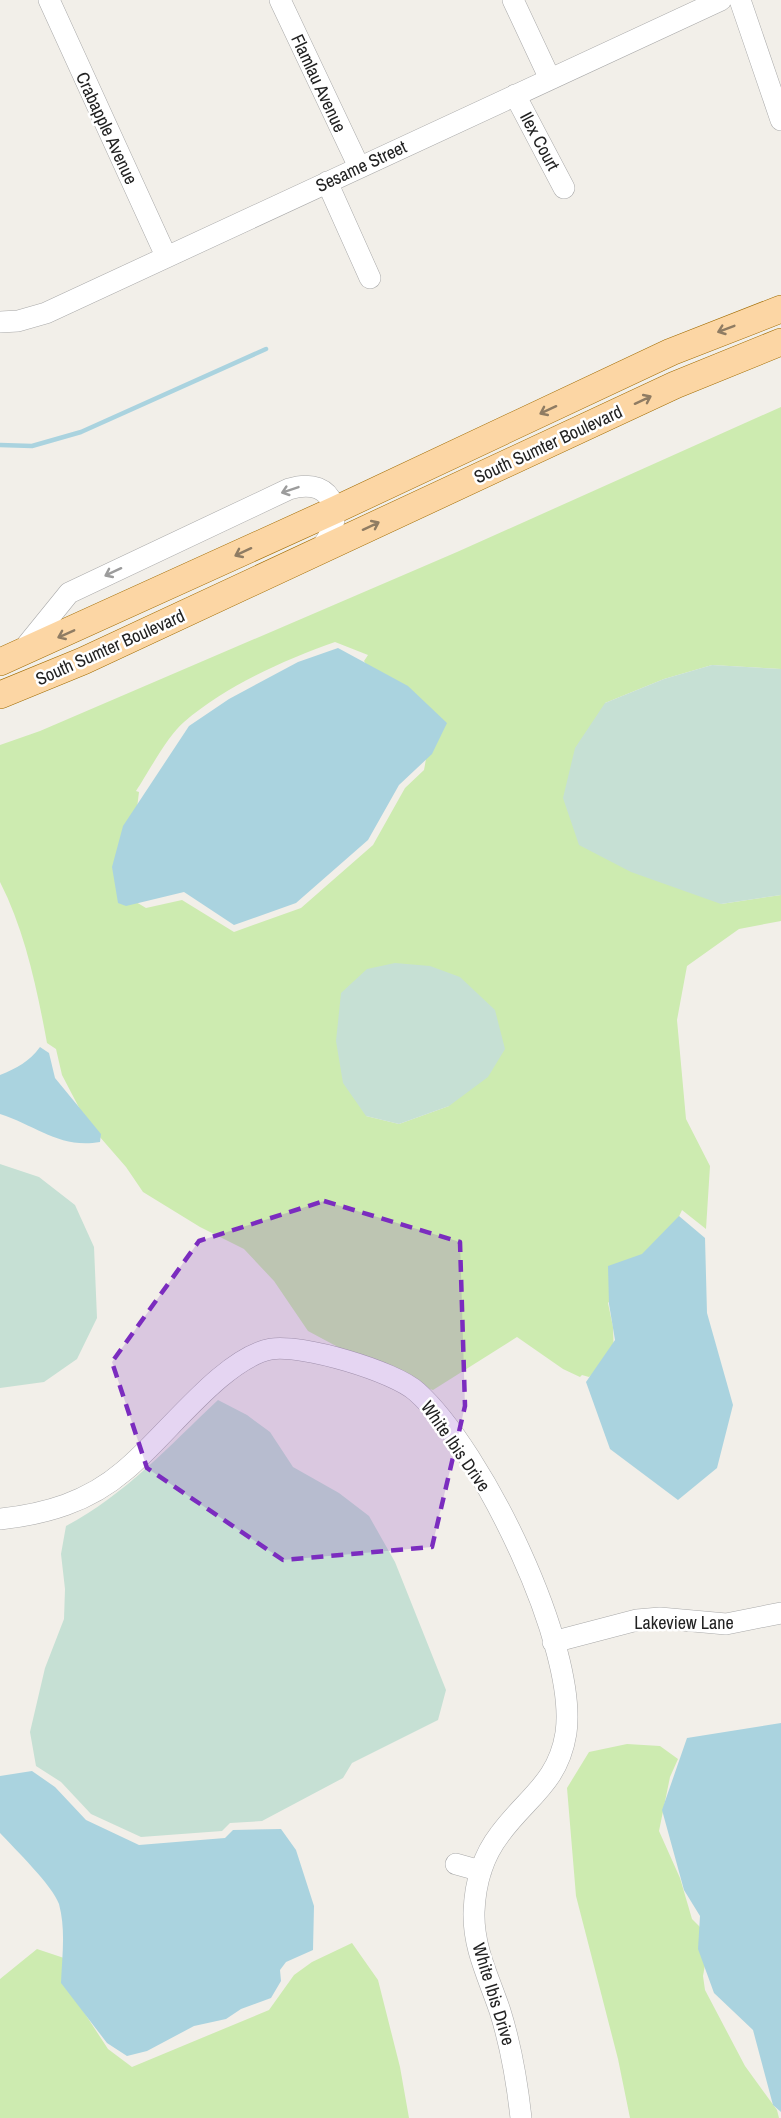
<svg xmlns="http://www.w3.org/2000/svg" width="781" height="2118" font-family="'Archivo Narrow',sans-serif">
<style>
.grass{fill:#cdebb0;fill-rule:evenodd}
.wetland{fill:#c6e0d4}
.water{fill:#aad3df}
.lines{fill:none;stroke-linecap:round;stroke-linejoin:round}
.stream{stroke:#aad3df;stroke-width:4.5}
.minor-casing{stroke:#a9a9a9;stroke-width:22}
.major-casing{stroke:#a06b00;stroke-width:28}
.minor{stroke:#fff;stroke-width:21}
.major{stroke:#fcd6a4;stroke-width:27}
.oneway{stroke:#8f7c63}
.oneway2{stroke:#9c9c9c}
.marked{fill:#7b2cbf;fill-opacity:0.2;stroke:#7b2cbf;stroke-width:4.5;stroke-dasharray:12 8;stroke-linejoin:round}
.labels{text-anchor:middle;dominant-baseline:central;stroke-width:5;stroke-linejoin:round;paint-order:stroke}
.street-label{font-size:18px;fill:#222;stroke:#fff}
</style>
<rect width="100%" height="100%" fill="#f2efe9"/>
<path class="grass" d="M781,407V669L712,665L664,679L605,703L721,904L781,895V921L739,929L687,966L677,1020L686,1119L710,1166L706,1229L682,1210L675,1225L608,1303L613,1327L614,1357L589,1377L582,1375L580,1377L563,1369L517,1337L433,1390L392,1376L308,1331L274,1281L244,1249L200,1227L143,1192L126,1167L86,1121L62,1075L56,1049L47,1043C37,989 25,931 0,882V745L40,731L457,552ZM335,642L368,655L364,661L426,759L424,770L405,788L373,845L301,908L234,932L182,900L146,908L126,896L139,792L136,791C148,773 168,735 184,722C226,686 284,660 335,642ZM449,1106L399,1124L366,1116Z
M627,1744L660,1746L678,1759L670,1777L659,1831L680,1878L692,1919L710,1937L703,1976L705,1990L745,2066L777,2110L779,2118H630L618,2059L576,1896L567,1788L589,1752Z
M352,1943L378,1980L400,2067L409,2118H0V1979L37,1949L70,1960L74,1997L108,2049L132,2067L269,2010L294,1975L312,1962Z"/>
<path class="wetland" d="M712,665L781,669V895L721,904L631,872L579,845L563,798L575,748L605,703L664,679Z
M395,963L430,966L460,977L495,1010L505,1049L488,1077L449,1106L399,1124L366,1116L343,1083L336,1041L341,993L367,969Z
M0,1164L39,1177L75,1205L94,1247L97,1318L77,1359L44,1382L0,1388Z
M218,1400L247,1415L270,1432L293,1467L339,1493L369,1516L395,1562L446,1690L438,1720L352,1763L343,1778L262,1821L230,1823L222,1831L141,1837L91,1814L61,1782L36,1766L30,1732L45,1668L64,1619L65,1589L61,1554L66,1526C125,1495 170,1445 218,1400Z"/>
<path class="water" d="M338,648L408,686L447,723L432,754L399,785L368,840L296,903L234,925L184,892L126,906L118,903L112,867L123,826L189,726L229,699L298,662Z
M40,1047L49,1053L55,1078L101,1134L100,1142C60,1149 37,1126 0,1114V1075C17,1068 29,1062 40,1047Z
M679,1216L705,1238L707,1313L733,1405L717,1468L678,1500L610,1449L586,1382L615,1340L609,1304L608,1266L642,1254Z
M781,1723V2112L773,2105L753,2030L714,1993L698,1949L700,1916L684,1890L662,1810L687,1738Z
M32,1771L55,1787L86,1820L139,1845L225,1838L233,1830L281,1829L296,1850L314,1906L313,1950L286,1962L280,1970L281,1981L271,1998L241,2009L226,2019L194,2026L147,2051L127,2056L107,2043L61,1983C62,1957 66,1930 59,1904C53,1886 14,1848 0,1833V1776Z"/>
<g class="lines">
<path class="stream" d="M0,445L32,446L81,432L266,349"/>
<g class="minor-casing">
<path id="minor" d="M49,0L166,256
M280,0L359,167
M513,0L550,79
M740,0L781,120
M515,95L564,188
M327,182L370,278
M0,322L18,321L46,313L721,0
M22,651L69,593L289,489C337,474 347,522 318,551
M0,1519C46,1514 88,1502 124,1471C164,1439 222,1358 271,1349C302,1344 394,1371 417,1392C482,1450 578,1647 566,1733C558,1783 527,1797 500,1834C483,1856 475,1884 474,1912C473,1948 489,1978 500,2011C511,2046 517,2081 521,2118
M553,1642L637,1620L660,1618L726,1624L781,1613
M456,1864L481,1871"/>
</g>
<g class="major-casing">
<path id="major" d="M0,662L335,510L671,352L781,309
M0,695L83,661L675,385L781,342"/>
</g>
<use href="#minor" class="minor"/>
<use href="#major" class="major"/>
</g>
<defs><path id="oneway-shaft" d="M-6 0H5M1.5-3L5.5 0L1.5 3" fill="none" stroke-width="1.6" stroke-linecap="round" stroke-linejoin="round" transform="scale(1.5)"/></defs>
<g class="oneway">
<use href="#oneway-shaft" transform="translate(726 329) rotate(159)"/>
<use href="#oneway-shaft" transform="translate(643 400) rotate(-25)"/>
<use href="#oneway-shaft" transform="translate(548 410) rotate(155)"/>
<use href="#oneway-shaft" transform="translate(371 526) rotate(-25)"/>
<use href="#oneway-shaft" transform="translate(243 552) rotate(155)"/>
<use href="#oneway-shaft" transform="translate(66 634) rotate(156)"/>
</g>
<g class="oneway2">
<use href="#oneway-shaft" transform="translate(290 490) rotate(161)"/>
<use href="#oneway-shaft" transform="translate(113 572) rotate(155)"/>
</g>
<path class="marked" d="M324,1201L460,1242L465,1406L432,1547L283,1560L147,1468L112,1362L199,1241Z"/>
<g class="labels">
<g class="street-label">
<text transform="translate(319 83) rotate(65)">Flamlau Avenue</text>
<text transform="translate(107 128) rotate(65)">Crabapple Avenue</text>
<text transform="translate(540 141) rotate(62)">Ilex Court</text>
<text transform="translate(361 166) rotate(-25)">Sesame Street</text>
<text transform="translate(548 444) rotate(-25)">South Sumter Boulevard</text>
<text transform="translate(110 647) rotate(-24)">South Sumter Boulevard</text>
<text transform="translate(456 1446) rotate(55)">White Ibis Drive</text>
<text x="684" y="1622">Lakeview Lane</text>
<text transform="translate(494 1994) rotate(73)">White Ibis Drive</text>
</g>
</g>
</svg>
